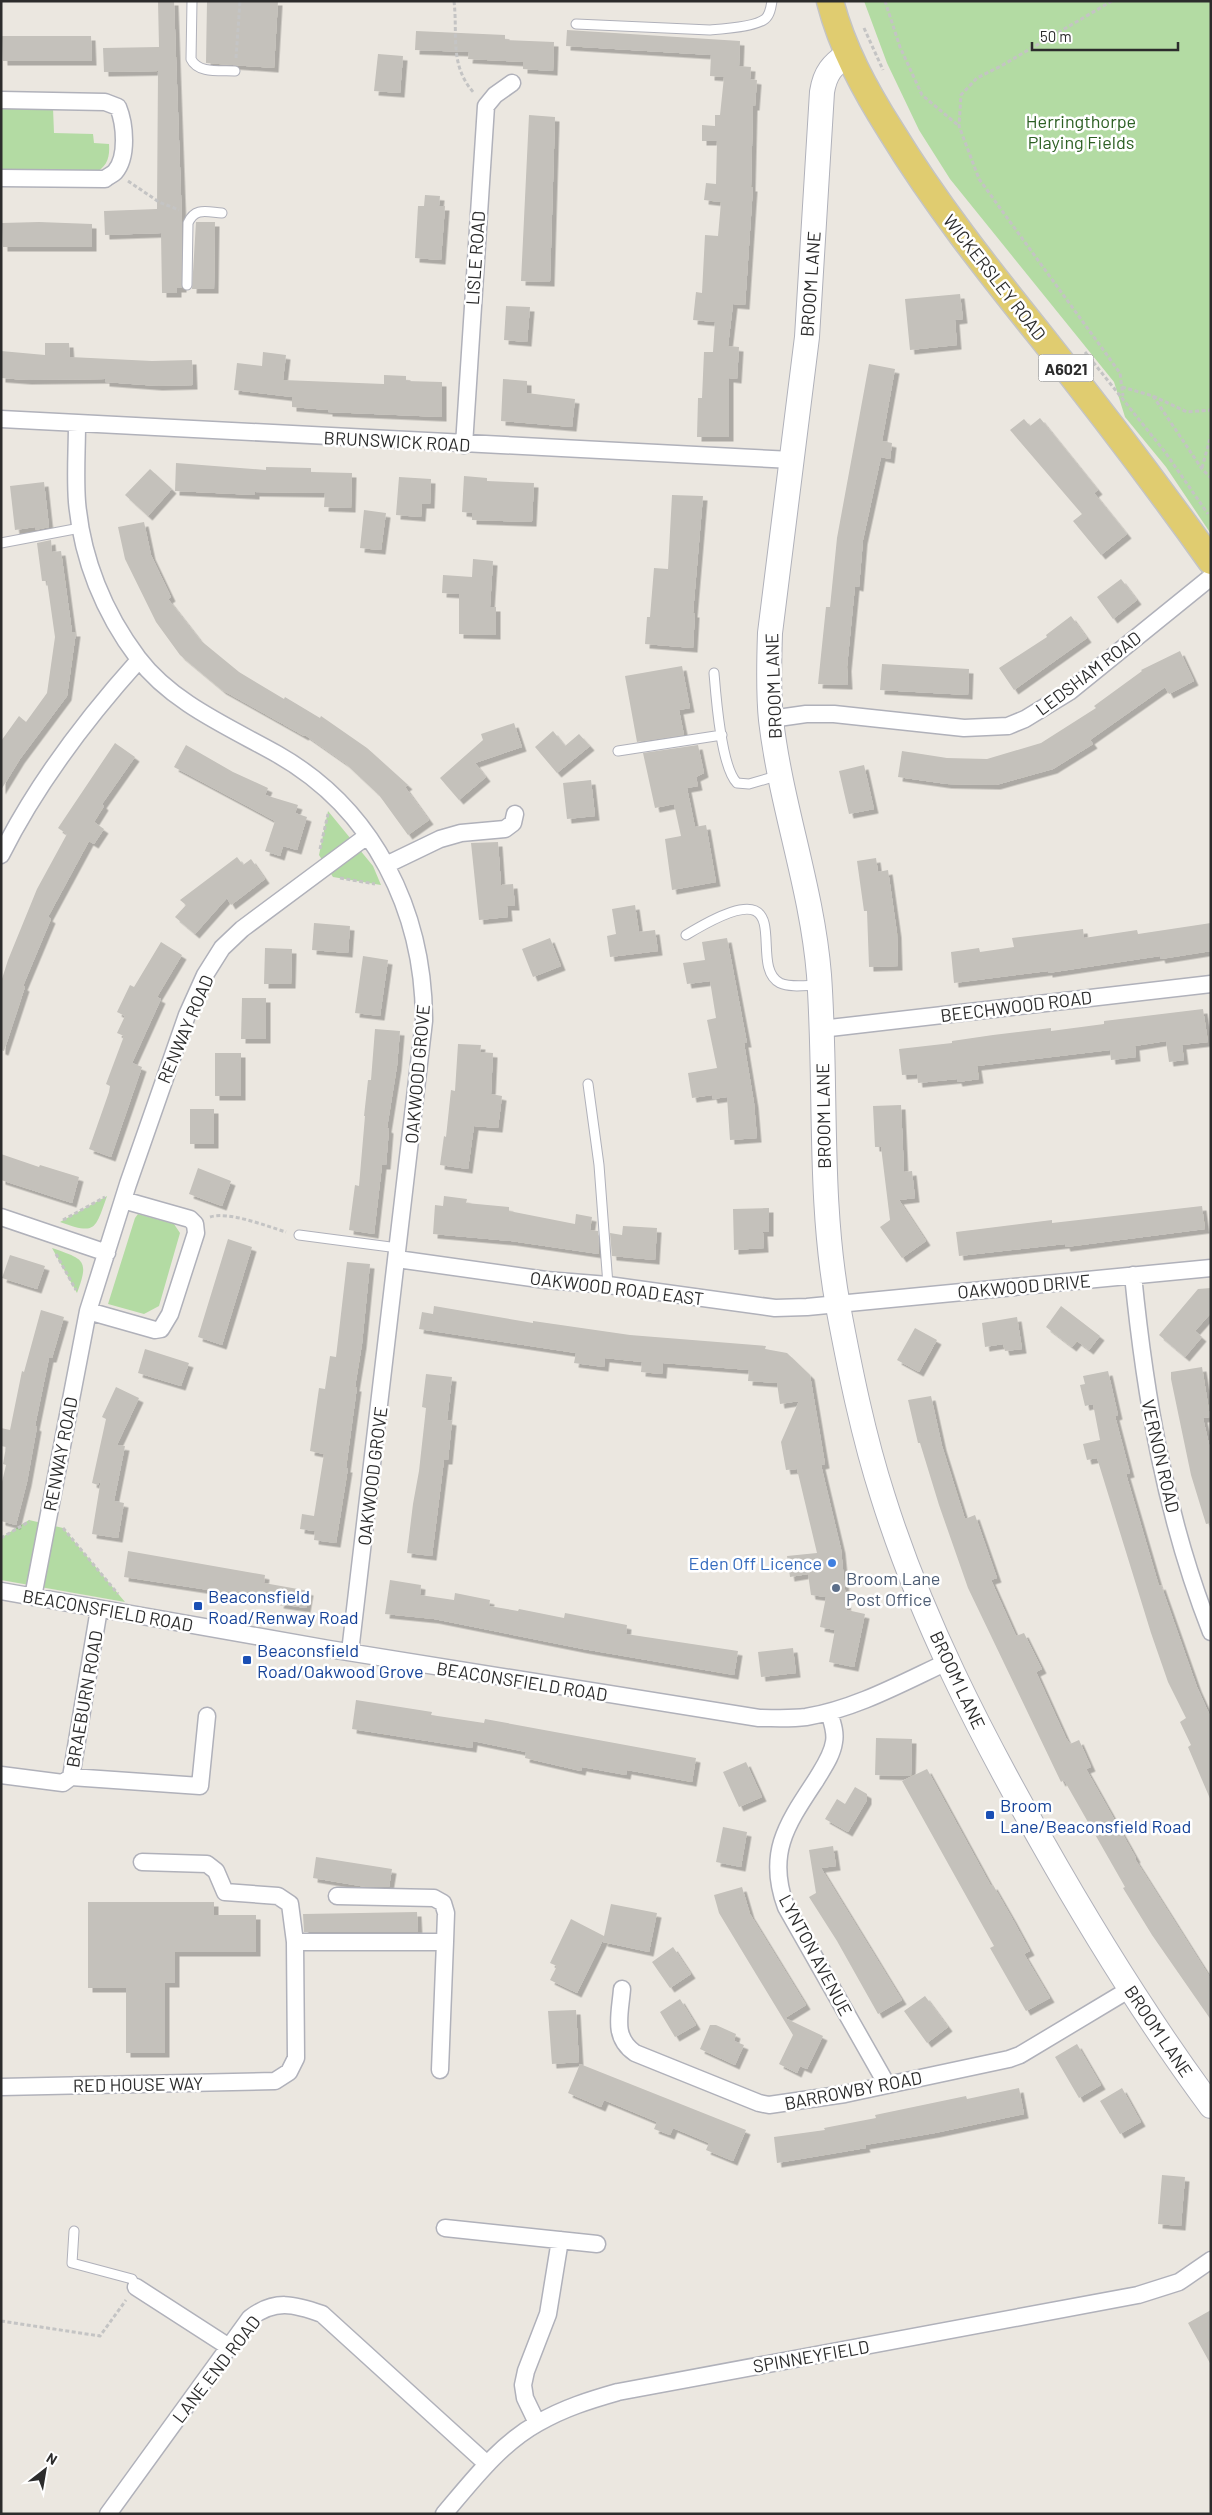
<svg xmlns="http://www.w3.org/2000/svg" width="1212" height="2515" font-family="Barlow,sans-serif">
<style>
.green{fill:#b3dba3}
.building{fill:#c4c1bb;filter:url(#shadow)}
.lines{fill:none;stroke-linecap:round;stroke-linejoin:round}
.service-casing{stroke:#b0b1ba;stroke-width:11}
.minor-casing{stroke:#b0b1ba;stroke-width:19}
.secondary-casing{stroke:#b0b1ba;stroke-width:26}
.primary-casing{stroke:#c4c4c4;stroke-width:29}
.path{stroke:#c4c4c4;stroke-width:3;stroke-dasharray:4 2.5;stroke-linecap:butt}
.service{stroke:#fff;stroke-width:9}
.minor{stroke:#fff;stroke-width:16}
.secondary{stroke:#fff;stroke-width:24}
.primary{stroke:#e0cc70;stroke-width:26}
.shop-dot{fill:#3f7fe0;stroke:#fff;stroke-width:2}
.service-dot{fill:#5c6f8a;stroke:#fff;stroke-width:2}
.transit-dot{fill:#1a4fb4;stroke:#fff;stroke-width:2}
.labels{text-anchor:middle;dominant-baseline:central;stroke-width:5;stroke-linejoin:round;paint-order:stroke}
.shield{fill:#fff;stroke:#6b6b6b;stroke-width:1}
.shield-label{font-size:16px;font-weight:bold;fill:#2c2c2c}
.park-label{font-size:18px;fill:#2d6024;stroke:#fff}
.street-label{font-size:18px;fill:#2c2c2c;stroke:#fff}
.shop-label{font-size:18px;fill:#366cbe;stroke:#fff;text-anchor:end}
.service-label{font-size:18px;fill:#4e5e75;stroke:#fff;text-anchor:start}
.transit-label{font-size:18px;fill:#164399;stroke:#fff;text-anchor:start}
</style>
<defs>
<filter id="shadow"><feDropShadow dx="4.5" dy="4.5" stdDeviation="0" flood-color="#0004"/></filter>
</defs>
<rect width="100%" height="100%" fill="#ebe7e0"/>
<path class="green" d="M864,1H1211V534L1166,467L1125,417L1114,382L950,179L919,130L887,63Z
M1,108H53L54,133L93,134L94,143L109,144C110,158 107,167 94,173L1,172Z
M328,811L373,866L381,885L333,877L319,855Z
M107,1196C95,1230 96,1235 60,1222Z
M138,1214L174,1224L180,1233L159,1306L144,1314L108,1304L135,1218Z
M52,1248C83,1259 90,1259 77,1293Z
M29,1520L63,1528L125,1602L1,1580V1538Z"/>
<path class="building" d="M158,1H174L182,222V288H177V293H162L161,233L105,235L104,211L157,209L158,71L104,72L103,48L159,47Z
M207,1H278L274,68L206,63Z
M567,30L740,41L739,66L751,67L750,79L757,80L755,106H753L751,187H753L746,291L745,305L733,304L728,346L739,347L737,379L729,378V437H697L698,398H702L704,352H713L715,322L693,320L696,292L702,293L705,235L718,236L721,202L704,200L706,183L716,184L717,141H702V125L715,126V115H720L724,77L710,76L711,55L566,46Z
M416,31L505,35V40L554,42L553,71L523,69V62L468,59L469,52L415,50Z
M2,36H91L92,61H3Z
M378,54L403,56L400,93L374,91Z
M529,115L555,117L550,282L521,281Z
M425,195L440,196L439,206H445L441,260L415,258L418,206H424Z
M39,222L92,224V247H3L2,223Z
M196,222H215L214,289H192Z
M960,294L963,319L955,320L957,345L910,350L905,299Z
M506,306L530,307L527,342L504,340Z
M45,343H69L70,357L152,361L192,360L193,385L158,386L105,382V379L27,380L1,378V351L45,355Z
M263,352L286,355L283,380L384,384V375L406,376V381L442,382V417L328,412V410L292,407V397L234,390L237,363L262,366Z
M869,364L895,369L882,441L892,443L890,459L881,457L863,540L859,587L855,586L847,667L848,685L818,684L826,607H830L837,538Z
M503,379L527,381V393L575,399L572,427L501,421Z
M1040,418L1098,490L1094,493L1127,534L1101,555L1073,521L1082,514L1010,430L1024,419L1030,426Z
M176,463L266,470V467L311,468V472L352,473L351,508L324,507L325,493L255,492V495L175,491Z
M150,469L172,489L148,516L125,495Z
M464,476L487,478V481L534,483L532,522L472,520V513L462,512Z
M399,477L431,479L430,504H422L421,517L396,515Z
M44,482L49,527L35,530V527L15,530L10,486Z
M672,495L703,496L693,613H695L693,648L645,644L647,617H650L654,568L668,569Z
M364,510L386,513L381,550L360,548Z
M144,522L151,555L171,597L168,599L200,640L239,672L284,699L285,697L320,718L321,716L367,748L408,785L405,787L429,820L408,835L379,795L345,763L305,735L304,736L222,690L180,655L156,622L125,559L118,527Z
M51,540L52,552L61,551L72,632H76L67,696L20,759L1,790V741L19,716L26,722L47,693L55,637L47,581H42L37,543Z
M473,559L493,561L490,607H496V635L459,634V594L442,593L443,575L472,577Z
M1121,579L1137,600L1113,619L1097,597Z
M1071,616L1087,638L1014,690L999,668L1047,637L1046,635Z
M1180,651L1194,681L1169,694L1165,687L1090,740L1093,744L1053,769L996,785L947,784L898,777L902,751L947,758L987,759L1041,743L1096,708L1094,706L1142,671L1141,670Z
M882,664L969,669L968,695L880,690Z
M682,666L690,708L679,710L684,735L637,742L625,676Z
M514,723L522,747L475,763L486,777L459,800L440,778L483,740L481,734Z
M553,731L565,746L579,734L590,746L557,773L535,747Z
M115,743L135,757L102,804L104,806L94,822L104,829L94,844L89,841L48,917L51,919L23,986L25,987L4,1051L1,1050V982L8,960L37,889L67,834L58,828Z
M186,745L233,772L268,788L265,795L298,805L295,813L307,817L297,850L283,846L280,856L265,851L275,821L174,767Z
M698,745L704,773L696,777L698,786L687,788L695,827L706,825L716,882L672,890L665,839L681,836L674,804L655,808L643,753Z
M864,765L874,809L849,814L839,771Z
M591,780L595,816L567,819L563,783Z
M498,842L501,885L513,884L515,906H507L508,917L479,920L471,843Z
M237,857L243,865L251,859L265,879L231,905L227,898L195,934L175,917L186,905L180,900Z
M876,858L878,872L888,870L897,933L898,966L869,967L867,911H864L857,861Z
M635,905L639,932L655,930L658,951L610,957L607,936L616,934L612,909Z
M314,923L350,926L348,953L312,950Z
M1211,923V951L1161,959L1160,956L1048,973V971L954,983L951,952L979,948L980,952L1014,947L1012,938L1083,929L1084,938L1137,930L1138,934Z
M550,938L561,966L533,977L522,949Z
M727,938L747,1043H744L754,1103L757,1138L730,1140L727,1097L713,1099L712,1095L692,1098L688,1073L717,1068L707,1020L716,1018L710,981L687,984L683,963L705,960L702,942Z
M161,942L182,955L157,997L161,999L132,1063L142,1067L111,1157L89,1149L109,1092L110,1086L106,1084L124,1036L117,1033L125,1016L117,1012L130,985L134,987Z
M265,948L292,949L291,984H264Z
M363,956L388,960L380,1016L355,1013Z
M242,998H266V1039H241Z
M1203,1009L1208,1042L1182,1045L1184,1060L1169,1062L1166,1041L1135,1046L1136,1057L1111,1060L1110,1050L977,1066L979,1079L958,1082L957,1079L918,1083L917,1074L902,1075L899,1049L952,1043V1041L993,1035L1051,1028V1031L1104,1024V1021Z
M375,1029L400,1031L397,1066L387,1128L389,1129L386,1165H382L374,1234L349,1230L355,1185L359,1186L365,1116H364L368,1080H371Z
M458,1044L481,1045L480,1052L493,1053L491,1094L502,1096L498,1128L474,1126L468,1169L440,1165L444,1136L446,1137L451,1090L455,1091Z
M215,1053H241V1096H215Z
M901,1105L904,1172L912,1171L915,1198L899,1200L926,1241L902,1258L880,1227L890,1220L881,1147H875L873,1106Z
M190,1109H214V1144H190Z
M1,1154L39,1167L40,1165L79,1177L72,1203L1,1180Z
M198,1168L231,1181L222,1206L189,1194Z
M444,1196L467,1199L466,1203L509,1207V1211L575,1224L576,1214L592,1217L590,1230L598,1231L599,1254L511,1241L433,1234L435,1205L443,1206Z
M1202,1206L1205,1229L1066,1247L1065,1244L959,1256L956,1232L1052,1220V1223Z
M769,1208V1232H763L764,1248L734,1250L733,1209Z
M623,1226L657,1228L655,1260L612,1256L610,1233L622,1235Z
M228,1239L252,1247L222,1345L198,1337Z
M10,1255L45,1266L37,1289L2,1278Z
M347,1262L370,1264L362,1344L355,1387H357L346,1468H348L336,1543L314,1540L315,1531L300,1529L302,1514L314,1516L324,1454L310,1451L319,1388L325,1389L330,1356L336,1357Z
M1211,1288V1313L1195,1331L1202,1337L1185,1357L1159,1335L1198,1289Z
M434,1306L533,1323V1321L630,1335L766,1346L765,1349L787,1353L810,1375L825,1464L821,1465L841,1549L847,1610L865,1614L854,1667L829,1662L835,1630L820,1627L826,1597L811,1595L808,1574L790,1577L787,1556L817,1553L797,1469L786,1470L781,1442L799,1401L780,1404L777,1383L748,1381L749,1370L663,1363L662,1374L641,1372L642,1362L605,1358L604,1367L574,1363L576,1353L419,1329L422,1312L433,1314Z
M1061,1306L1100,1336L1089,1350L1077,1341L1072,1347L1046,1327Z
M41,1310L64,1317L52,1358H49L35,1426L37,1427L27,1482L16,1525L1,1521V1486L6,1465L3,1464L6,1447L1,1446V1428L10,1430L22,1371L24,1372Z
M1017,1317L1022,1349L1005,1351L1003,1344L985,1347L982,1323Z
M915,1328L937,1340L919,1372L897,1360Z
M145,1349L189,1363L181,1386L138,1373Z
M1202,1367L1210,1417L1203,1418L1211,1453V1523L1206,1524L1191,1475L1171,1379V1372Z
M1108,1371L1118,1415L1115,1416L1130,1473L1126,1474L1159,1586L1161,1585L1197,1687L1211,1718V1801L1188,1747L1191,1745L1180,1722L1186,1718L1168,1682L1151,1633L1097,1458L1087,1460L1083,1444L1100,1440L1093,1404L1085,1406L1080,1385L1085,1384L1083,1376Z
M426,1374L452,1377L447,1420L452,1421L448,1460H444L432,1556L407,1553L413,1504L419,1471L426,1408L422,1407Z
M116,1387L139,1398L117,1445L125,1446L114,1501L124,1503L118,1538L92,1534L101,1479L98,1485L92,1483L106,1419L102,1417Z
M931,1396L942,1446L965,1519L975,1515L997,1578L991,1580L1016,1636L1024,1633L1042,1669L1036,1672L1066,1738L1070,1744L1079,1740L1091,1767L1086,1769L1136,1858L1135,1859L1211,1979V2020L1152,1935L1123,1888L1125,1887L1064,1780L1061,1782L968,1588L939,1505L920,1443H918L908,1400Z
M128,1551L265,1575L264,1583L309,1591L306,1608L279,1604L280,1601L124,1577Z
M390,1580L421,1585L420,1595L454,1600L455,1593L490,1600L489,1606L518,1611L519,1609L564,1618L565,1613L627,1625L626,1634L738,1651L734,1675L583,1649L434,1619L385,1614Z
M793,1648L796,1673L761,1677L758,1652Z
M356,1700L432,1712L431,1715L484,1723L485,1719L696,1758L692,1782L627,1770L626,1775L582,1767L581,1771L525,1758L526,1752L473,1741L472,1748L352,1729Z
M876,1738L912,1739L911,1776L875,1775Z
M746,1762L762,1797L739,1807L723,1772Z
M927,1769L991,1886L993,1885L1012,1918L1030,1951L1024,1954L1050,1998L1026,2011L990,1948L994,1946L902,1781Z
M855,1787L867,1794V1800L848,1832L825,1819L837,1799L845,1804Z
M723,1827L747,1832L741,1867L716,1862Z
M833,1846L836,1866L821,1868L902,2000L878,2014L837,1941L809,1897L816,1893L809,1850Z
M316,1857L392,1869L389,1887H366L313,1878Z
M742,1887L750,1914L806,2005L785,2018L823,2036L807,2069L800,2066L797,2073L779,2064L793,2035L719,1913L714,1895Z
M88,1902H214V1915H256V1952H175V1983H165V2053H126V1988H88Z
M611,1904L657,1913L649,1952L603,1942L604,1938L577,1993L550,1980L557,1966L550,1963L571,1919L604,1936Z
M417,1912L418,1932H304L303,1914Z
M673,1947L691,1974L670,1988L652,1962Z
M925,1996L948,2027L927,2043L904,2011Z
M680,1999L696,2025L675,2037L660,2012Z
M576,2010L579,2062L552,2064L548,2011Z
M710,2025H716L736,2034L734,2041L744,2045L735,2065L700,2049Z
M1077,2044L1101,2085L1079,2098L1055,2057Z
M580,2064L746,2130L733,2161L706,2150L709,2143L673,2128L670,2135L654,2129L657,2122L604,2100L601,2107L568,2093Z
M1019,2088L1024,2114L935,2133L865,2145L866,2148L777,2163L774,2137L825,2130L824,2128L876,2118L875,2115L966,2096L967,2099Z
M1122,2088L1141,2122L1120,2134L1100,2101Z
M1162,2175L1185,2177L1181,2226L1158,2224Z
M1211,2310V2365L1188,2323Z"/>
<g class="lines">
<g class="service-casing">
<path id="service" d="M192,1L191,59C198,74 221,70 235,71
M576,24L710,30C723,29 755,27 765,19C770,15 771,7 772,1
M187,285L188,223C195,207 207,212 222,213
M1,543L80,528
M714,673C716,697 721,767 737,783L749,784L780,775
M618,751L722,735
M686,935C806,862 744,965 780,983C791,988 807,985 819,985
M588,1084L599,1165L608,1285
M299,1235L398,1248
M74,2231L72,2263L132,2279L136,2287"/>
</g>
<g class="minor-casing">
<path id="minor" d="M1,100L105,102L118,107C125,124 128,157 115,172C112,175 107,177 105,179L1,178
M1,419L792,460
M77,423C77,449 75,476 77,502C82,559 104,613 138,658C172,703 229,727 277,754C374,809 424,911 424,1021L350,1652
M464,445L486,106L495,95L512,83
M771,719L806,714H834L964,728L1008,726L1025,719L1069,692L1211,577
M1,855C37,783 85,720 139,660
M386,865L440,839L461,833L505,829L513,823L515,814
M821,1029L1211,984
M1,1217L107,1253
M397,1259L546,1280L608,1285L775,1308L807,1307L1211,1268
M1133,1275C1145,1397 1166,1518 1211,1632
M88,1311L155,1330L161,1329L170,1314L196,1233L195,1224L190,1219L123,1200
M1,1591L329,1649L759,1718C775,1718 791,1719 806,1717C855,1709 902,1683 947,1662
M33,1597L88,1311L128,1184L187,1015L205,975L222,948L242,929L367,836
M829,1712C832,1722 836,1732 834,1742C832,1756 823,1768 816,1780C787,1824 766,1853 786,1907L886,2083
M1,1775L63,1783L71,1777L99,1609
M71,1777L200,1786L207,1716
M142,1862L207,1864L216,1871L225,1892L278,1896L290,1904L295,1942H445
M337,1896L434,1898L443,1903L446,1913L445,1942L440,2070
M622,1989C620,2015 612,2037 635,2053L759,2103L769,2105L845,2094L1009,2059L1020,2055L1130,1989
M1,2087L275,2081L289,2072L296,2058L295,1942
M445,2228L597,2244
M136,2287L229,2347
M537,2423L525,2398L523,2385L526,2371L548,2314L560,2240
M108,2514L250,2318C275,2299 294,2304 322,2314L487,2464
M444,2514C472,2481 500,2444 538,2423C564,2408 590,2400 618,2392L1138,2295L1179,2282L1211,2260"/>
</g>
<g class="secondary-casing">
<path id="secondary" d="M848,54C832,65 825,73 822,92L807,337L770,633C769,662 768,691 771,720C781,806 812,888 819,975C827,1086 818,1196 838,1306C850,1370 863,1435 883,1497C921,1618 979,1731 1041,1840C1093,1932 1148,2021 1211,2106"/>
</g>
<g class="primary-casing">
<path id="primary" d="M830,1C842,48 865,90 891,131C935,203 987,269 1040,335C1099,409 1156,484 1211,561"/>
</g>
<path class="path" d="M454,1C458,36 449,65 474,93
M885,1L900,47L922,95L959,126
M1112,1L1001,66L977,78L961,95L959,126L979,179L1120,373L1123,396
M864,28L883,70
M236,58L240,1
M128,181L159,202L179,210
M1085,352L1165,452L1208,514
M1122,387L1153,396L1187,412L1211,410
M1153,396L1202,469L1211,478
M1202,468L1211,435
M320,849L328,814
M340,878L375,884
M210,1217C229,1211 266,1226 286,1232
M63,1220L105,1197
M56,1254L76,1290
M63,1528L118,1594
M1,1538L30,1521
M1,2321L100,2336L126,2300"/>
<use href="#service" class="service"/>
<use href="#minor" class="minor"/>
<use href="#secondary" class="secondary"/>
<use href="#primary" class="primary"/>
</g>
<circle class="shop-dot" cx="832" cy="1563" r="5"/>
<circle class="service-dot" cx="836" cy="1588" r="5"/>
<g class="transit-dot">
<rect x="193" y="1601" width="10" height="10" rx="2.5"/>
<rect x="242" y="1655" width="10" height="10" rx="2.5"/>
<rect x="985" y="1810" width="10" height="10" rx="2.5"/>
</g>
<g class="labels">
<rect class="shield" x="1038.5" y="354.5" width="55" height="27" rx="4"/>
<g class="shield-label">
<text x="1066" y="368">A6021</text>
</g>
<g class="park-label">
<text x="1081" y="121">Herringthorpe<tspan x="1081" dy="21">Playing Fields</tspan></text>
</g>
<g class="street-label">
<text transform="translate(475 258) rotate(-86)">LISLE ROAD</text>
<text transform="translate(995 277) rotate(52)">WICKERSLEY ROAD</text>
<text transform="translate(810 284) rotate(-86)">BROOM LANE</text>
<text transform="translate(397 441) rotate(3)">BRUNSWICK ROAD</text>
<text transform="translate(1088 673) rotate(-37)">LEDSHAM ROAD</text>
<text transform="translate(773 686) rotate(-92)">BROOM LANE</text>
<text transform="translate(1016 1006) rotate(-7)">BEECHWOOD ROAD</text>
<text transform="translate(185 1029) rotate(-67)">RENWAY ROAD</text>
<text transform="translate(417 1074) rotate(-85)">OAKWOOD GROVE</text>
<text transform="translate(823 1116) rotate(-91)">BROOM LANE</text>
<text transform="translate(1024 1286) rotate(-5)">OAKWOOD DRIVE</text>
<text transform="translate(617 1288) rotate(7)">OAKWOOD ROAD EAST</text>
<text transform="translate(60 1454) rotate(-79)">RENWAY ROAD</text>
<text transform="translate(1161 1456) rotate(77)">VERNON ROAD</text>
<text transform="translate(372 1476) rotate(-83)">OAKWOOD GROVE</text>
<text transform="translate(108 1610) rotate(10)">BEACONSFIELD ROAD</text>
<text transform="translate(958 1680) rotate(65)">BROOM LANE</text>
<text transform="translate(522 1681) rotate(9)">BEACONSFIELD ROAD</text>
<text transform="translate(84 1699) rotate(-80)">BRAEBURN ROAD</text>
<text transform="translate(816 1955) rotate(62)">LYNTON AVENUE</text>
<text transform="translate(1159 2031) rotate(56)">BROOM LANE</text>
<text transform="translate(138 2084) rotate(-1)">RED HOUSE WAY</text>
<text transform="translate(853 2090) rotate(-11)">BARROWBY ROAD</text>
<text transform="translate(811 2356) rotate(-10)">SPINNEYFIELD</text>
<text transform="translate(216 2369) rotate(-52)">LANE END ROAD</text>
</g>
<g class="shop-label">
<text x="822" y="1563">Eden Off Licence</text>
</g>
<g class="service-label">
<text x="846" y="1578">Broom Lane<tspan x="846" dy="21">Post Office</tspan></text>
</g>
<g class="transit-label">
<text x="208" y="1596">Beaconsfield<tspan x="208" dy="21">Road/Renway Road</tspan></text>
<text x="257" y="1650">Beaconsfield<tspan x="257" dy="21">Road/Oakwood Grove</tspan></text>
<text x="1000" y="1805">Broom<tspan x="1000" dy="21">Lane/Beaconsfield Road</tspan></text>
</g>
</g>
<rect width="1212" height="2515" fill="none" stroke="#2c2c2c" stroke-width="5"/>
<g transform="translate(45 2470) rotate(31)" stroke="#ffffff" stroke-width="4" paint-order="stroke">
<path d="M0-4L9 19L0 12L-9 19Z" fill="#2c2c2c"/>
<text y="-8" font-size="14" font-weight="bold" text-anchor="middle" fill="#2c2c2c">N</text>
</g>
<path d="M1032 42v8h146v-8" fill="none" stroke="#2c2c2c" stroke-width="2.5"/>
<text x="1040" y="42" font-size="15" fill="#2c2c2c" stroke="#ffffff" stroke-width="4" paint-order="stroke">50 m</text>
</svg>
